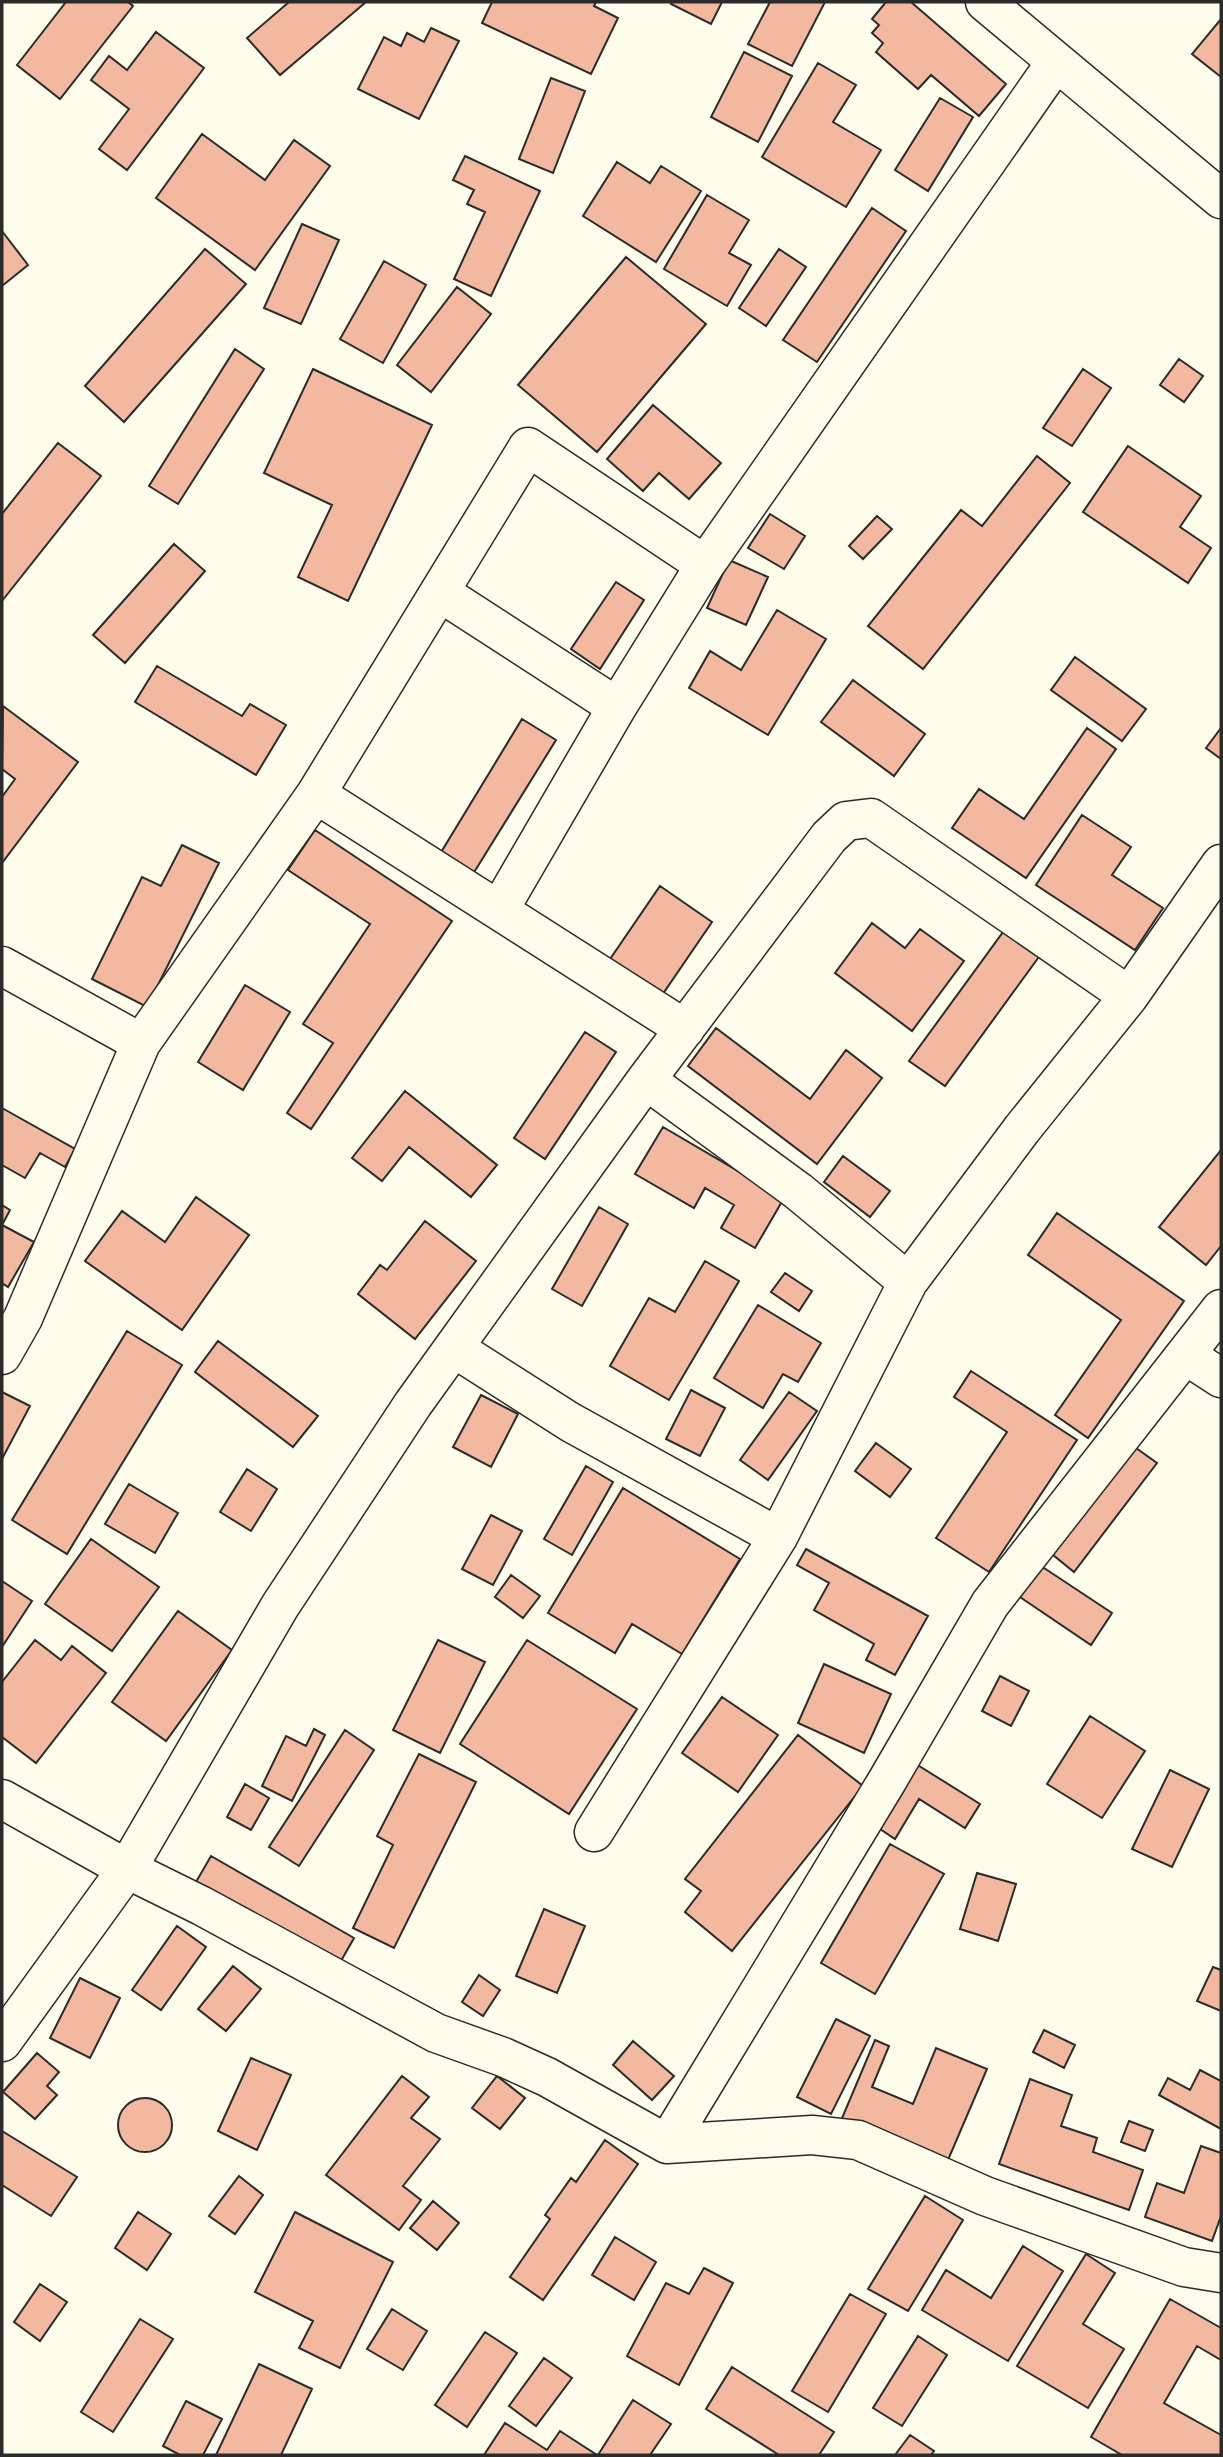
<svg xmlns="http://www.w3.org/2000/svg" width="1223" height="2457" font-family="Lora,serif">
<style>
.building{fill:#f2b8a0;stroke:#2b2b2b;stroke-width:2}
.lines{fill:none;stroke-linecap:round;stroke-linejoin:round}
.street-casing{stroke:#2b2b2b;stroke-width:41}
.street{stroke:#fdfbea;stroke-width:38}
</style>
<rect width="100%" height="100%" fill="#fdfbea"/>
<path class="building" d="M66,2H128L133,6L60,99L17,65Z
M289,2H366L280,75L247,38Z
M492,2H596L594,6L618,18L591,74L482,23Z
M672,2H722L711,24L671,4Z
M770,2H825L792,66L748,44Z
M886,2H911L1006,84L979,116L931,75L918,89L876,52L883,43L872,33L879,25L872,19Z
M1221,19V77L1192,54Z
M431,28L459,41L419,119L358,89L384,37L401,46L407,33L424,42Z
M156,32L204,68L127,170L99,149L129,109L91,80L109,56L127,70Z
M744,52L792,76L758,142L711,117Z
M818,63L856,85L833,122L881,150L846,207L762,157Z
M551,78L585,91L553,173L519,159Z
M940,98L973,117L928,191L895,170Z
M202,134L265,180L294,140L330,166L255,270L156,198Z
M465,156L540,191L491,296L454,279L485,212L467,204L474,190L453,180Z
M617,162L650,183L661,166L701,191L656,262L583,216Z
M707,195L749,220L729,253L751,265L727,306L664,269Z
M872,208L906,231L817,362L783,340Z
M302,224L339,240L301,324L264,308Z
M2,231L28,265L2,286Z
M205,249L246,284L124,422L85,386Z
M779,249L806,267L766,326L739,308Z
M626,257L706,324L597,452L518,385Z
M384,261L426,285L383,363L340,339Z
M457,287L491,314L431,392L397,365Z
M235,349L264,369L178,504L149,486Z
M1179,359L1203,376L1184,402L1160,385Z
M313,369L432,425L348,601L298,577L332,505L264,473Z
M1083,369L1111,388L1072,446L1043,428Z
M653,405L721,463L689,499L659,473L643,491L607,459Z
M58,443L101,476L2,601V514Z
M1128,446L1201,496L1180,527L1211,548L1188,583L1083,512Z
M1037,456L1070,483L923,669L868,626L961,510L982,526Z
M770,514L805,536L784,569L748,548Z
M877,516L892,529L863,559L849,546Z
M174,544L205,571L125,663L93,635Z
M729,560L768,577L746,625L707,608Z
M616,582L644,600L600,669L571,649Z
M777,610L826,639L768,735L689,688L710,651L741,670Z
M1075,657L1146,709L1122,741L1051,690Z
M157,666L242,716L250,704L286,725L256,775L135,702Z
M853,680L925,734L894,776L821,722Z
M3,706L78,762L2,863V797L15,779L2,769Z
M522,719L556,740L473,874L440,854Z
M1087,728L1116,749L1026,878L952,828L979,789L1024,819Z
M1221,728V759L1206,748Z
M1082,815L1131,847L1112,875L1163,908L1135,950L1036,885Z
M315,830L452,921L311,1129L287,1113L333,1043L303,1024L370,924L288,870Z
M182,845L219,863L147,1007L92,979L142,877L161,886Z
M660,886L712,922L658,1001L606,965Z
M872,923L905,948L920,929L964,961L912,1031L835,973Z
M1006,928L1041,954L945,1086L909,1061Z
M245,985L290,1012L243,1090L198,1062Z
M716,1028L810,1099L846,1050L882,1078L817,1164L688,1066Z
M585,1032L616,1052L545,1159L514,1138Z
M405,1091L497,1165L471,1197L409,1147L382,1181L352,1158Z
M2,1108L75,1149L65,1167L40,1153L25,1178L2,1165Z
M663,1127L784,1198L755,1248L721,1228L734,1205L705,1188L694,1208L635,1174Z
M1221,1150V1246L1206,1265L1159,1227Z
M843,1156L890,1191L870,1217L824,1182Z
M196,1197L249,1235L182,1330L85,1261L122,1211L165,1242Z
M2,1205L10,1210L2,1225L34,1242L8,1287L2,1283Z
M599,1207L628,1224L582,1306L552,1289Z
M1057,1213L1184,1301L1088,1438L1055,1415L1121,1320L1028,1255Z
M425,1221L476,1261L415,1339L358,1294L380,1265L387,1270Z
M705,1261L739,1281L669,1400L610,1366L649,1298L675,1312Z
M785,1273L812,1291L799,1311L771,1292Z
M758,1305L821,1343L798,1382L783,1374L763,1408L714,1378Z
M127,1331L182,1365L67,1554L12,1520Z
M218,1341L318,1416L293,1447L195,1372Z
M971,1371L1077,1440L989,1572L936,1538L1007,1432L954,1397Z
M691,1390L725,1408L700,1456L666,1439Z
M2,1392L30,1406L2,1459Z
M789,1392L817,1411L768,1480L740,1460Z
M481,1395L518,1414L491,1467L453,1447Z
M876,1443L911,1469L890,1497L855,1471Z
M1129,1443L1157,1463L1074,1572L1047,1550Z
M586,1466L613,1482L572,1555L544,1539Z
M247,1469L277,1489L251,1531L220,1512Z
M129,1484L178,1513L155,1553L105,1524Z
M623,1488L740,1559L682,1654L632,1624L615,1653L548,1613Z
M491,1515L522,1531L493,1585L462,1569Z
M91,1539L159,1587L112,1651L45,1604Z
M806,1549L928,1616L895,1675L866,1660L874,1644L814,1610L829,1583L797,1565Z
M1035,1562L1112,1613L1091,1645L1014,1593Z
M511,1575L540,1596L523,1618L495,1597Z
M2,1581L32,1601L2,1647Z
M178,1611L232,1650L166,1741L112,1702Z
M35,1640L61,1660L72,1646L106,1673L36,1763L2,1737V1682Z
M438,1640L485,1662L440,1753L393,1730Z
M527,1640L637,1709L569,1814L460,1744Z
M824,1664L891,1694L864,1753L798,1723Z
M1000,1676L1029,1691L1011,1726L982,1711Z
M722,1697L778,1735L738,1792L682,1753Z
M1090,1716L1145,1751L1102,1818L1047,1784Z
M314,1729L325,1735L292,1801L262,1786L286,1736L306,1746Z
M345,1730L374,1750L299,1866L269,1847Z
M798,1735L863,1786L732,1951L685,1912L701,1891L685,1879Z
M419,1754L476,1782L394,1948L353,1928L393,1845L377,1836Z
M916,1764L980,1804L965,1828L919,1799L895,1839L877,1827Z
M1170,1770L1209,1789L1172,1867L1132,1849Z
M245,1784L269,1798L251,1830L227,1817Z
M890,1844L944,1874L875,1994L821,1963Z
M211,1856L354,1938L333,1975L189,1894Z
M977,1873L1016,1884L998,1941L960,1929Z
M544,1909L585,1926L557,1993L516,1976Z
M177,1926L206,1947L161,2010L132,1990Z
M233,1966L261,1989L226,2031L198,2009Z
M1213,1967L1221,1970V2011L1197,2001Z
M479,1975L500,1990L483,2016L462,2002Z
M80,1978L120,1998L90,2058L50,2038Z
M836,2019L870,2036L831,2114L797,2097Z
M1044,2030L1075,2045L1064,2068L1033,2052Z
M875,2040L889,2046L872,2087L913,2104L936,2048L987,2069L945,2167L840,2123Z
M633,2041L674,2076L652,2100L613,2065Z
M37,2053L59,2072L47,2086L57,2095L35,2119L3,2092Z
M251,2058L291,2075L257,2150L218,2131Z
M1200,2070L1221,2081V2129L1159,2095L1168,2078L1190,2090Z
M402,2076L429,2097L411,2118L440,2139L403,2186L421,2200L399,2230L326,2175Z
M497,2076L525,2098L500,2129L472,2108Z
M1030,2079L1072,2095L1061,2126L1097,2138L1093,2152L1143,2170L1129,2210L999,2164Z
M118 2125a27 27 0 1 1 54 0a27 27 0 1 1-54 0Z
M1129,2121L1153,2130L1145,2151L1121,2142Z
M2,2131L77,2177L51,2216L2,2185Z
M605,2140L638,2164L543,2300L510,2277L550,2219L545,2215L571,2178L576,2182Z
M1201,2146L1221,2153V2216L1212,2241L1145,2217L1157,2183L1184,2193Z
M239,2176L263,2195L235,2234L209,2216Z
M925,2196L963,2220L908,2311L868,2289Z
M433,2201L459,2223L437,2250L410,2228Z
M138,2212L171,2234L147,2270L115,2248Z
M295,2212L393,2262L340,2368L299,2348L313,2321L255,2292Z
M615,2237L656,2262L634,2300L592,2275Z
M1023,2246L1063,2271L1008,2361L922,2310L946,2270L991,2298Z
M1086,2254L1115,2273L1083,2324L1124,2349L1088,2408L1017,2366Z
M704,2268L733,2283L679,2385L627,2356L666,2283L689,2294Z
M40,2284L67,2302L40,2341L14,2322Z
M850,2294L886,2314L828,2412L792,2391Z
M1170,2299L1221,2328V2360L1197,2346L1164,2403L1221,2435V2455H1122L1091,2437Z
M392,2309L427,2331L403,2370L367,2349Z
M140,2319L173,2339L113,2432L81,2412Z
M485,2332L517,2353L467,2427L435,2405Z
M918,2336L947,2355L902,2426L873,2408Z
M544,2358L572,2378L536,2426L509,2406Z
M259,2364L312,2389L281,2455H216Z
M732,2367L834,2432L819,2455H779L706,2409Z
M633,2400L671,2424L650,2455H598Z
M186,2401L222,2419L203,2455H180L163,2446Z
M505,2423L547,2450L560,2431L597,2455H484Z
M910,2435L934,2451L931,2455H895Z"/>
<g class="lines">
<g class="street-casing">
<path id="street" d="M985,2L1221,199
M441,593L617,707L499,910
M617,707L705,565
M316,794L685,1029
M2,966L141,1043
M646,1080L798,1191L908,1282
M454,1348L570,1422L778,1537
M2,1355L23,1318L141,1043L316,794L528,447L705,565L1056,62
M1187,1356L1221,1378
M2,1799L127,1869L202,1906L436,2033L503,2057L547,2077L667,2144L812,2135L858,2140L985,2196L1184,2267L1221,2273
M594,1832L778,1537L908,1282L1022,1129L1129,996L1221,864
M2,2042L127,1869L280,1606L413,1404L646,1080L829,837L846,821L871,818L1129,996
M667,2144L887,1781L990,1604L1221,1309"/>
</g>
<use href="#street" class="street"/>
</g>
<rect width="1223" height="2457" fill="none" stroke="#2b2b2b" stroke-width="7"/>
</svg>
